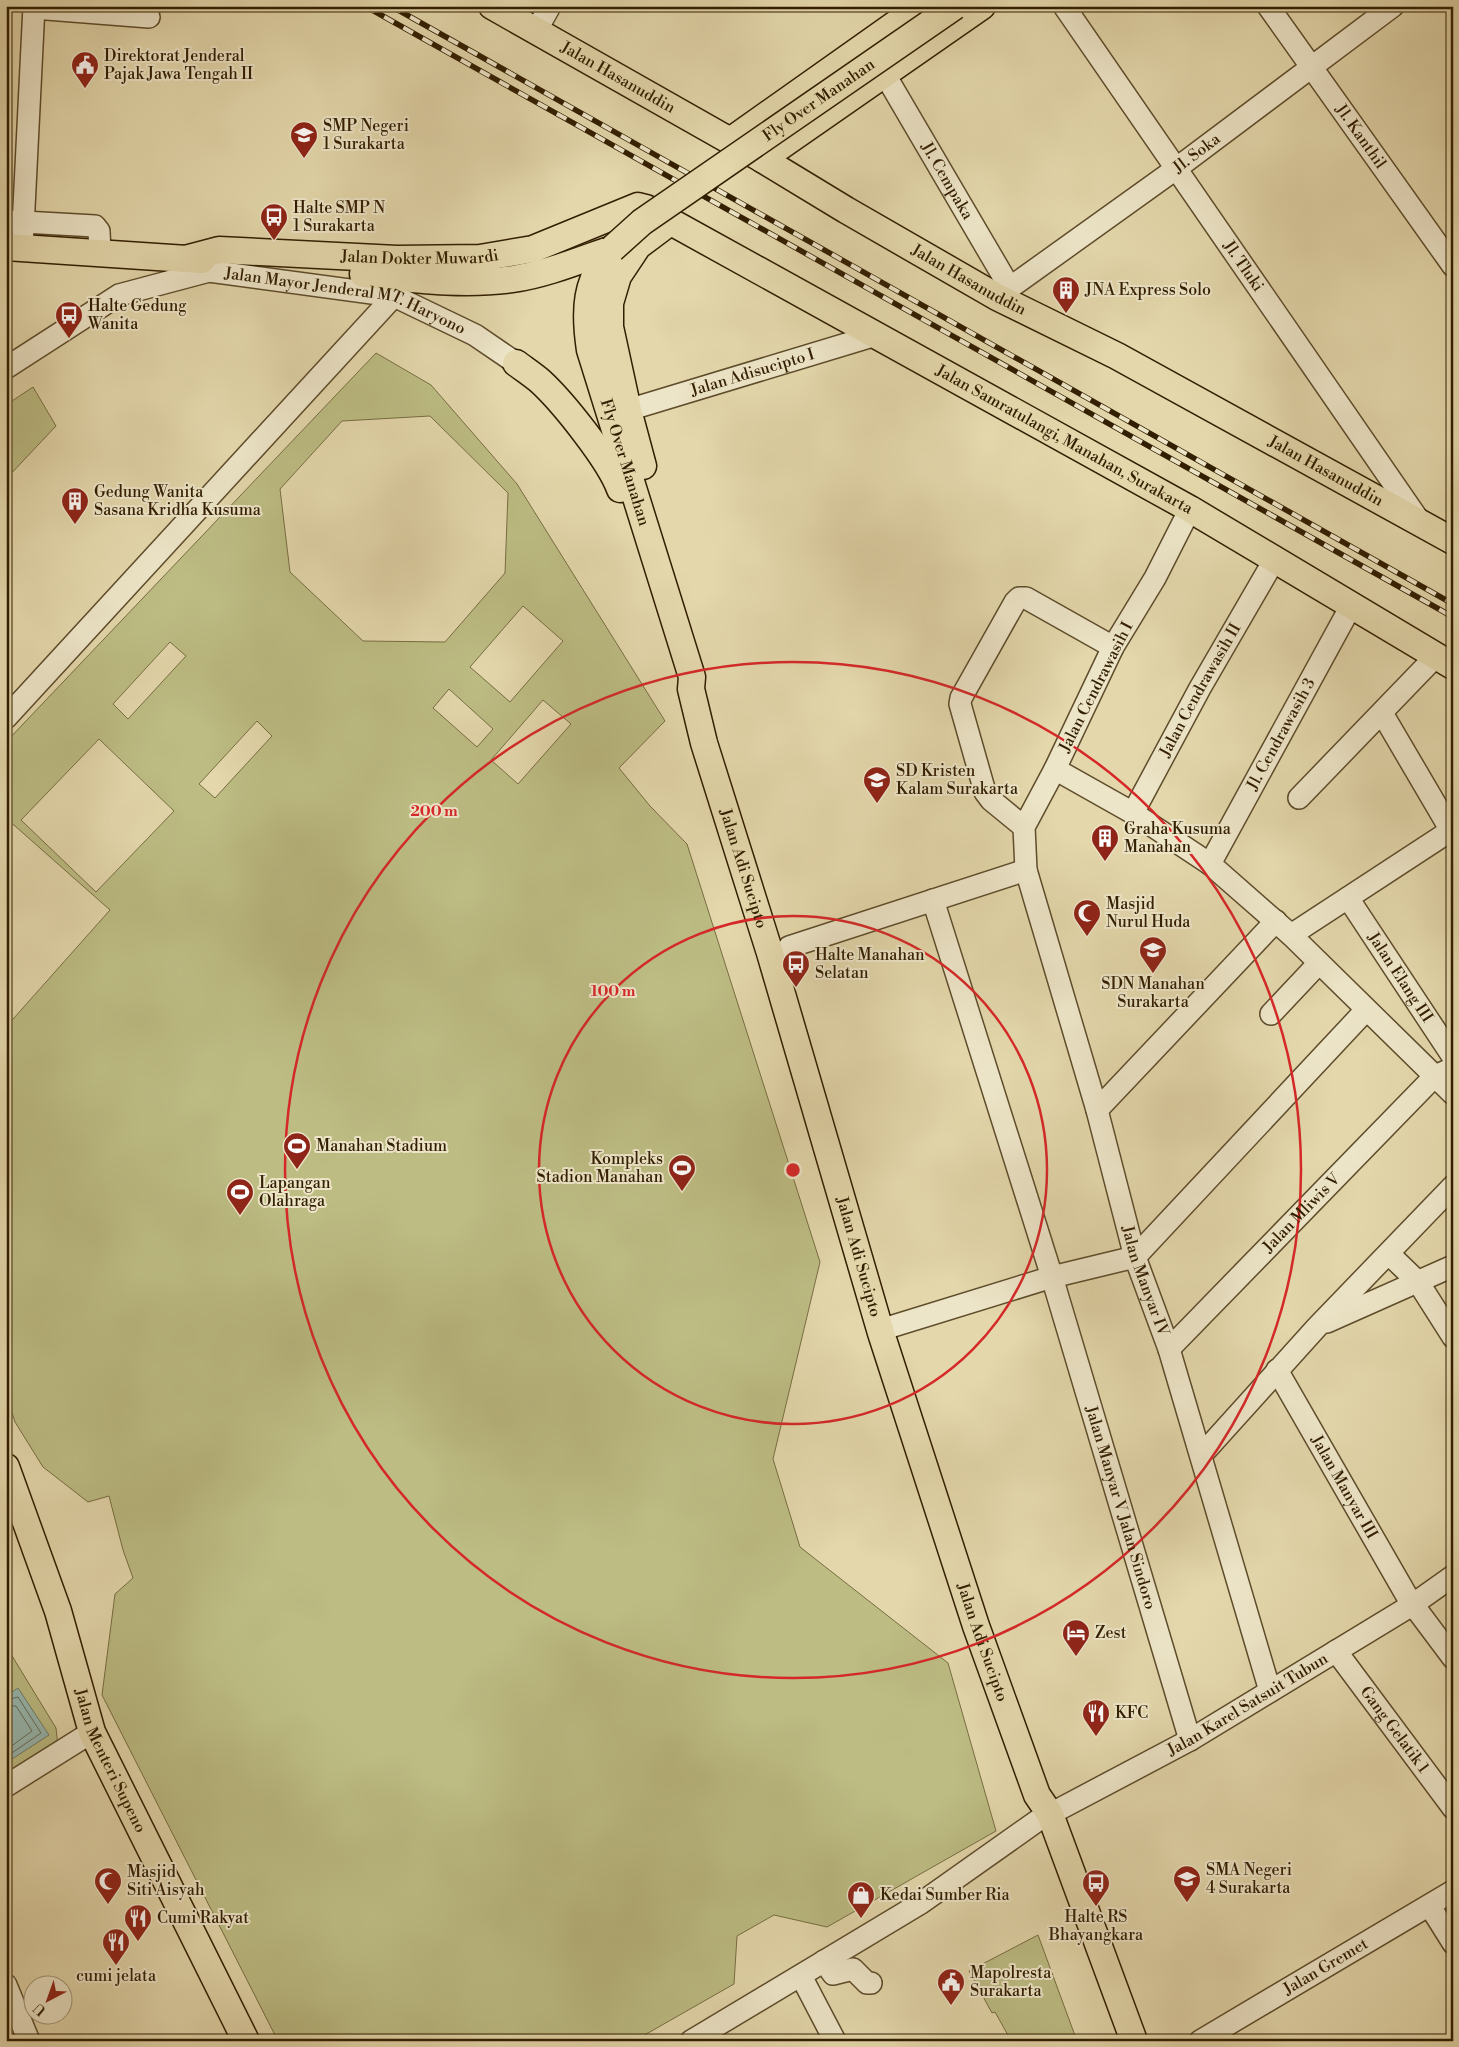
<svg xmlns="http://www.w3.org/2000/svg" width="1459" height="2047" font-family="'Libre Bodoni',serif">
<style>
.green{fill:#bcbc83;stroke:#776d42;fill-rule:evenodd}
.water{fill:#97b8b0;stroke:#6f7a6a}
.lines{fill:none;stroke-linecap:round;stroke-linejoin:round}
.shore{stroke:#646b58;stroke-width:1}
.minor-casing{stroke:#5e4c2b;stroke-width:24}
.major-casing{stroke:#321e00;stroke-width:29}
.minor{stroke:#ede5c8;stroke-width:21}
.major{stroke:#e3d7ab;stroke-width:26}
.rail-casing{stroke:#321e00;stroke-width:5.5}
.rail{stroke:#ede5c8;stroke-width:4;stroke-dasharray:11;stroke-linecap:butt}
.major-bridge-casing{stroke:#321e00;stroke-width:29;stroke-linecap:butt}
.major-bridge{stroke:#e3d7ab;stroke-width:26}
.ring{fill:none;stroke:#d62828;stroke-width:2.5}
.labels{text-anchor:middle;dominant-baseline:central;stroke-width:4;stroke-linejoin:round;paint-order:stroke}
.poi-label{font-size:16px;fill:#321e00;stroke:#ede5c8;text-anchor:start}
.street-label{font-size:16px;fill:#321e00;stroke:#ede5c8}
.centre{fill:#d62828;stroke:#ede5c8;stroke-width:2.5}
.ring-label{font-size:15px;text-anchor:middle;font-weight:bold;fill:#d62828;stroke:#ede5c8;stroke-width:4;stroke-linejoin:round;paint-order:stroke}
</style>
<rect width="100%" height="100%" fill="#e3d7ab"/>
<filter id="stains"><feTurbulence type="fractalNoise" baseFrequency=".004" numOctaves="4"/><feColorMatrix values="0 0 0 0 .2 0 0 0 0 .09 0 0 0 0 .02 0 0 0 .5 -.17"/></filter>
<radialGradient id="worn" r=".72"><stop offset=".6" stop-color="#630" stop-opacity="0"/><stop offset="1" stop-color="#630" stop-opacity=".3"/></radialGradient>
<path class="green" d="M376,353L431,385L517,484L665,721L619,768L650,806L687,844L820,1262L773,1459L800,1547L948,1663L996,1831L827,1927L774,1915L737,1936L734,1984L634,2041H278L102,1695L115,1594L133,1578L123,1550L109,1496L88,1502L43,1467L15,1422L6,1394V1027L110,910L6,818V742ZM430,416L508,493L505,573L445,642L363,641L290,572L280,489L342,421ZM523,606L563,641L510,702L470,667ZM170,642L186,656L128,719L113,704ZM449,689L493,729L477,747L433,708ZM543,700L571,724L518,784L491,760ZM257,721L272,736L215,798L199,784ZM99,739L174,811L96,892L21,820Z
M33,387L56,426L6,479V405Z
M6,1646L56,1728L58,1746L6,1779Z
M1038,1935L1077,2041H1007L1006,2039L1009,2037L995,2012L992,2013L969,1971Z"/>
<path class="water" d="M18,1688L49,1735L6,1763V1696Z"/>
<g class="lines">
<path class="shore" d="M6,1700L18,1697L41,1733L6,1757
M6,1706H16L32,1731L6,1750"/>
<g class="minor-casing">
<g id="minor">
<path id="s1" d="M1064,6L1420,522"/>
<path id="s2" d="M1268,6L1453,266"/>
<path d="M34,8L149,17"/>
<path d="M536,31L550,6"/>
<path id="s3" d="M884,73L1010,288"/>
<path d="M6,221L95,226L99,231L100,253"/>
<path d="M22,248L34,6"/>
<path id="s4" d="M997,297L1177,168L1393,6"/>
<path id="s5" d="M6,368L119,295L209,271L394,296L475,335L516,363"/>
<path id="s6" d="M628,410L876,335"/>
<path id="s7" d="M1190,509L1155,578L1113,647L1055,769L1024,827L1026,870L1097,1110L1135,1257L1169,1349L1270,1691"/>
<path d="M1382,713L1453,834"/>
<path d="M6,718L394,296"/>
<path d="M1055,769L1133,813L1210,864L1291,935L1453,1094"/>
<path d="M1299,798L1435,657"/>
<path id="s8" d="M1133,813L1200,688L1269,569"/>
<path d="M1024,827L991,800L985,792L960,704L961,698L1015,602L1019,598H1026L1113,647"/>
<path id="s9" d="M1210,864L1351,606"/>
<path id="s10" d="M1348,898L1453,1057"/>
<path id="s11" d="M933,900L1052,1277L1190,1740"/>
<path d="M1291,935L1453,829"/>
<path d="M789,947L1026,870"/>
<path d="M1271,1014L1319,963"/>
<path d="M1097,1110L1276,921"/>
<path d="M1389,1254L1418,1282L1453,1337"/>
<path d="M1327,1322L1453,1266"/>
<path d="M890,1327L1052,1277L1135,1257L1366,1010"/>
<path id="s12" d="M1169,1349L1427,1084L1435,1076L1453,1068"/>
<path id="s13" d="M1277,1370L1408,1598L1453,1658"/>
<path d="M1206,1450L1317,1327L1453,1186"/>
<path id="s14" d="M1336,1651L1453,1808"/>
<path d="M6,1786L92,1732"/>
<path d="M1431,1908L1453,1943"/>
<path d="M824,1961L833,1974L853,1969L867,1983H871"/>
<path d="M801,1976L835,2041"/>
<path d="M6,1985L29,2041"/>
<path id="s15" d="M691,2041L921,1903L1037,1821L1190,1740L1412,1605L1453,1576"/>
<path id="s16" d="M1200,2041L1453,1891"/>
</g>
</g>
<g class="major-casing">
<g id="major">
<path id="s17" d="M492,6L762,159L846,210L997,297L1117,356L1453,541"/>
<path d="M730,141L921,6"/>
<path d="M762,159L982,6"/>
<path d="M6,247L202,260"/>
<path id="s18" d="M612,249C585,281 584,310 590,350L692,677L691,689L704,743L770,953L881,1333L976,1626L1037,1795L1050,1814L1134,2041"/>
<path id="s19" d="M185,259L219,250L397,259L480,258L533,249L638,206L646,208L1190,509L1453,666"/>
<path d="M363,274C412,279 463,286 513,279C547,274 580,260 612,249"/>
<path d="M516,363C524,369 533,375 540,381C563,402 610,461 620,489"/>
<path d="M643,466L628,410L610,327V303L618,276L638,246L670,222"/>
<path id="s20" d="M6,1467L58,1611L92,1732L246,2041"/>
</g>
</g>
<use href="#minor" class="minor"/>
<use href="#major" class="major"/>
<g class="rail-casing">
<path id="rail" d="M365,6L1453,617
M391,6L1453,604"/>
</g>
<use href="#rail" class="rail"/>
<g class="major-bridge-casing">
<g id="major-bridge">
<path id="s21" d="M612,249L642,222L955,6"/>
</g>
</g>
<use href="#major-bridge" class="major-bridge"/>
</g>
<g class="ring">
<circle cx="793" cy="1170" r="254"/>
<circle cx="793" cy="1170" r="508"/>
</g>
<defs>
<g id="civic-pin" transform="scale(1.4375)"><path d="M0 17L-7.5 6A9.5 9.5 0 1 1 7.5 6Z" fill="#8f2418" stroke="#ede5c8"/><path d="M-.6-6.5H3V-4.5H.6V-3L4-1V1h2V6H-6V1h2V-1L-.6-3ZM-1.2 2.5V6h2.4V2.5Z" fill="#fff"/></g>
<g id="school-pin" transform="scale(1.4375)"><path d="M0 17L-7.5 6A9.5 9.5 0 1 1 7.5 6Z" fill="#8f2418" stroke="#ede5c8"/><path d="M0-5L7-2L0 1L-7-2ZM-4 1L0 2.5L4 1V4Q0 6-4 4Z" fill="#fff"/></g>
<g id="bus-pin" transform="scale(1.4375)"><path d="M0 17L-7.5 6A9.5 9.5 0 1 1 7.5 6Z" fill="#8f2418" stroke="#ede5c8"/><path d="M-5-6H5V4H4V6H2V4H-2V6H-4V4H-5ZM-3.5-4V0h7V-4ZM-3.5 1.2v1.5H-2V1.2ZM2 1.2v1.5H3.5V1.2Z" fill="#fff"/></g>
<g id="building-pin" transform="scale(1.4375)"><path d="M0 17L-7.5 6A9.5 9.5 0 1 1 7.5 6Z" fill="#8f2418" stroke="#ede5c8"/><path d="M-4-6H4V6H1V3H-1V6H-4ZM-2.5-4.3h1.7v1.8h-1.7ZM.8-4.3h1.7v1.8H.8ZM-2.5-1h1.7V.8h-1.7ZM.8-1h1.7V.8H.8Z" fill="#fff"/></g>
<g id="mosque-pin" transform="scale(1.4375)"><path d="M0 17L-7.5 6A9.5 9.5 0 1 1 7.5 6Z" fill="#8f2418" stroke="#ede5c8"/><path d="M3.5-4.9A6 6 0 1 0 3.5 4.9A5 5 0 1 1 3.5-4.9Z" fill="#fff"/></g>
<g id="stadium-pin" transform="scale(1.4375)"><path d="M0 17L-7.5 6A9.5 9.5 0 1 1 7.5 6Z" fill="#8f2418" stroke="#ede5c8"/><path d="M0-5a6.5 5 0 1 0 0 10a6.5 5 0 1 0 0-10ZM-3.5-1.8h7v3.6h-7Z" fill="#fff"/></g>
<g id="hotel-pin" transform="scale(1.4375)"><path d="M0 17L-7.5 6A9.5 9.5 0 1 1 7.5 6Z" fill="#8f2418" stroke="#ede5c8"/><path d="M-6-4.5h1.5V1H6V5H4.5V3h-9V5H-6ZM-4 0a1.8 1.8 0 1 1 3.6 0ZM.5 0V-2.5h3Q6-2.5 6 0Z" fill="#fff"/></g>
<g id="restaurant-pin" transform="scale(1.4375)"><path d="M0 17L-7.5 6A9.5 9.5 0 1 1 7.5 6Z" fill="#8f2418" stroke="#ede5c8"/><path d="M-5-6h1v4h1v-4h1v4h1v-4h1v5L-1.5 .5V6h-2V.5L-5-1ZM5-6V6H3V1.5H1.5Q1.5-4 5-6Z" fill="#fff"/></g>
<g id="shop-pin" transform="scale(1.4375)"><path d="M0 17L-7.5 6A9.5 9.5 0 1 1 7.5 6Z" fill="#8f2418" stroke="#ede5c8"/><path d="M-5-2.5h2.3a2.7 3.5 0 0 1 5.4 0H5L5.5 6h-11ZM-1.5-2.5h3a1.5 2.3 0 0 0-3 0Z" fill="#fff"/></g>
</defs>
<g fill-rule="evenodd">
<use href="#civic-pin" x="85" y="65"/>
<use href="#school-pin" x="304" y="135"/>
<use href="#bus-pin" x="274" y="217"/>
<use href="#building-pin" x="1066" y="290"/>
<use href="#bus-pin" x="69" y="315"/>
<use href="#building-pin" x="75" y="501"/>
<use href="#school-pin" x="877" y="780"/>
<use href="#building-pin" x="1105" y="838"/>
<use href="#mosque-pin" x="1087" y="913"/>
<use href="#school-pin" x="1153" y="950"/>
<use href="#bus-pin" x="796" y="964"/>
<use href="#stadium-pin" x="297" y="1146"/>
<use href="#stadium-pin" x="682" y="1168"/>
<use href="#stadium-pin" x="240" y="1192"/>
<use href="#hotel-pin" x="1076" y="1633"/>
<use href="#restaurant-pin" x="1096" y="1713"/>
<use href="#school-pin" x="1187" y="1879"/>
<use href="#mosque-pin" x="108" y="1881"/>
<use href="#bus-pin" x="1096" y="1883"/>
<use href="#shop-pin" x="861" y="1895"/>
<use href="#restaurant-pin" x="138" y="1918"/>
<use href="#restaurant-pin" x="116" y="1942"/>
<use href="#civic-pin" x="951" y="1982"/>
</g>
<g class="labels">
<g class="poi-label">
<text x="104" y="56">Direktorat Jenderal<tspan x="104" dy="18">Pajak Jawa Tengah II</tspan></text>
<text x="323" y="126">SMP Negeri<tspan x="323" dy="18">1 Surakarta</tspan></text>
<text x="293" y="208">Halte SMP N<tspan x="293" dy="18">1 Surakarta</tspan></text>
<text x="1085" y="290">JNA Express Solo</text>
<text x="88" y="306">Halte Gedung<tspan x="88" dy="18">Wanita</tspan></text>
<text x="94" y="492">Gedung Wanita<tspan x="94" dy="18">Sasana Kridha Kusuma</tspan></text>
<text x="896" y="771">SD Kristen<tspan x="896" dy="18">Kalam Surakarta</tspan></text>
<text x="1124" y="829">Graha Kusuma<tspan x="1124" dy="18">Manahan</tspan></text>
<text x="1106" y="904">Masjid<tspan x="1106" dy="18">Nurul Huda</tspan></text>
<text x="815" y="955">Halte Manahan<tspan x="815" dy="18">Selatan</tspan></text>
<text x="1153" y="984" text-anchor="middle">SDN Manahan<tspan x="1153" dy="18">Surakarta</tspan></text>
<text x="316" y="1146">Manahan Stadium</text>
<text x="663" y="1159" text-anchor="end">Kompleks<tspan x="663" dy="18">Stadion Manahan</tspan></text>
<text x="259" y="1183">Lapangan<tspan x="259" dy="18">Olahraga</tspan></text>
<text x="1095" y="1633">Zest</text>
<text x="1115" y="1713">KFC</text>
<text x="1206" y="1870">SMA Negeri<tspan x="1206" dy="18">4 Surakarta</tspan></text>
<text x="127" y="1872">Masjid<tspan x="127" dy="18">Siti Aisyah</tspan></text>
<text x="880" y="1895">Kedai Sumber Ria</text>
<text x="1096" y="1917" text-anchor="middle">Halte RS<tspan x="1096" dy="18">Bhayangkara</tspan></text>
<text x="157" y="1918">Cumi Rakyat</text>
<text x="970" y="1973">Mapolresta<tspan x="970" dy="18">Surakarta</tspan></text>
<text x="116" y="1976" text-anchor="middle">cumi jelata</text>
</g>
<g class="street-label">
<text stroke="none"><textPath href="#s17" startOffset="145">Jalan Hasanuddin</textPath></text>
<text stroke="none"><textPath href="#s21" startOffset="255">Fly Over Manahan</textPath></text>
<text stroke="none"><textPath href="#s2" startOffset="160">Jl. Kanthil</textPath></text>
<text stroke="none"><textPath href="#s4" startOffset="246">Jl. Soka</textPath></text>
<text stroke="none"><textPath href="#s3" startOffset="125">Jl. Cempaka</textPath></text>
<text stroke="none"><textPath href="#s19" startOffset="236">Jalan Dokter Muwardi</textPath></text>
<text stroke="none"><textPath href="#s1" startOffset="316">Jl. Tluki</textPath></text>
<text stroke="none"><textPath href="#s17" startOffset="550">Jalan Hasanuddin</textPath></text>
<text stroke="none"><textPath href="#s5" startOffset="368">Jalan Mayor Jenderal MT. Haryono</textPath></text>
<text stroke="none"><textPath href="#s6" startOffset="130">Jalan Adisucipto I</textPath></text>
<text stroke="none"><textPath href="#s19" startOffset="950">Jalan Samratulangi, Manahan, Surakarta</textPath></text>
<text stroke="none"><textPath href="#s18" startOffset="225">Fly Over Manahan</textPath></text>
<text stroke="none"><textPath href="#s17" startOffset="955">Jalan Hasanuddin</textPath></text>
<text transform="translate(1096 687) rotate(-63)">Jalan Cendrawasih I</text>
<text stroke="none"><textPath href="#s8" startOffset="140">Jalan Cendrawasih II</textPath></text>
<text stroke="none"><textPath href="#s9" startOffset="148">Jl. Cendrawasih 3</textPath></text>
<text stroke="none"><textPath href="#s18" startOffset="649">Jalan Adi Sucipto</textPath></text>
<text stroke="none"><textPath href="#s10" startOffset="95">Jalan Elang III</textPath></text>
<text stroke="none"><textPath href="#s12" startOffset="190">Jalan Mliwis V</textPath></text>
<text stroke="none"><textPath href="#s18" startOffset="1054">Jalan Adi Sucipto</textPath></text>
<text stroke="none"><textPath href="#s7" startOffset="830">Jalan Manyar IV</textPath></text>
<text stroke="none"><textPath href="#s13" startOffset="135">Jalan Manyar III</textPath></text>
<text stroke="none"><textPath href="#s11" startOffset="636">Jalan Manyar V Jalan Sindoro</textPath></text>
<text stroke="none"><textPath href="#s18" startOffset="1459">Jalan Adi Sucipto</textPath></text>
<text stroke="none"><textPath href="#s15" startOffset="651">Jalan Karel Satsuit Tubun</textPath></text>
<text stroke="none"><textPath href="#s14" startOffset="98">Gang Gelatik 1</textPath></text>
<text stroke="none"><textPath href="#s20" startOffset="312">Jalan Menteri Supeno</textPath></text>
<text stroke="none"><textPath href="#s16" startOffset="146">Jalan Gremet</textPath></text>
</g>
</g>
<circle cx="793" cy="1170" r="8" class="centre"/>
<g class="ring-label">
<text x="434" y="816">200 m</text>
<text x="613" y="996">100 m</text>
</g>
<rect width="1459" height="2047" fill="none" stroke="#e3d7ab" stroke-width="25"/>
<rect x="8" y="8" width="1444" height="2032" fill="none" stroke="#321e00" stroke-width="2.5"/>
<rect x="12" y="12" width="1434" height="2022" fill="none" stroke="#321e00"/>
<g transform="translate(48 2000) rotate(221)"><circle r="24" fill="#ede5c8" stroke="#a29578"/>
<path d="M0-4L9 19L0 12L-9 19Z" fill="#8f2418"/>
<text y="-8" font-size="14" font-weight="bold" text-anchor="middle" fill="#321e00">U</text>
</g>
<rect width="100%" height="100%" filter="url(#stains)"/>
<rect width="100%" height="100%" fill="url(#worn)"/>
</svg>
